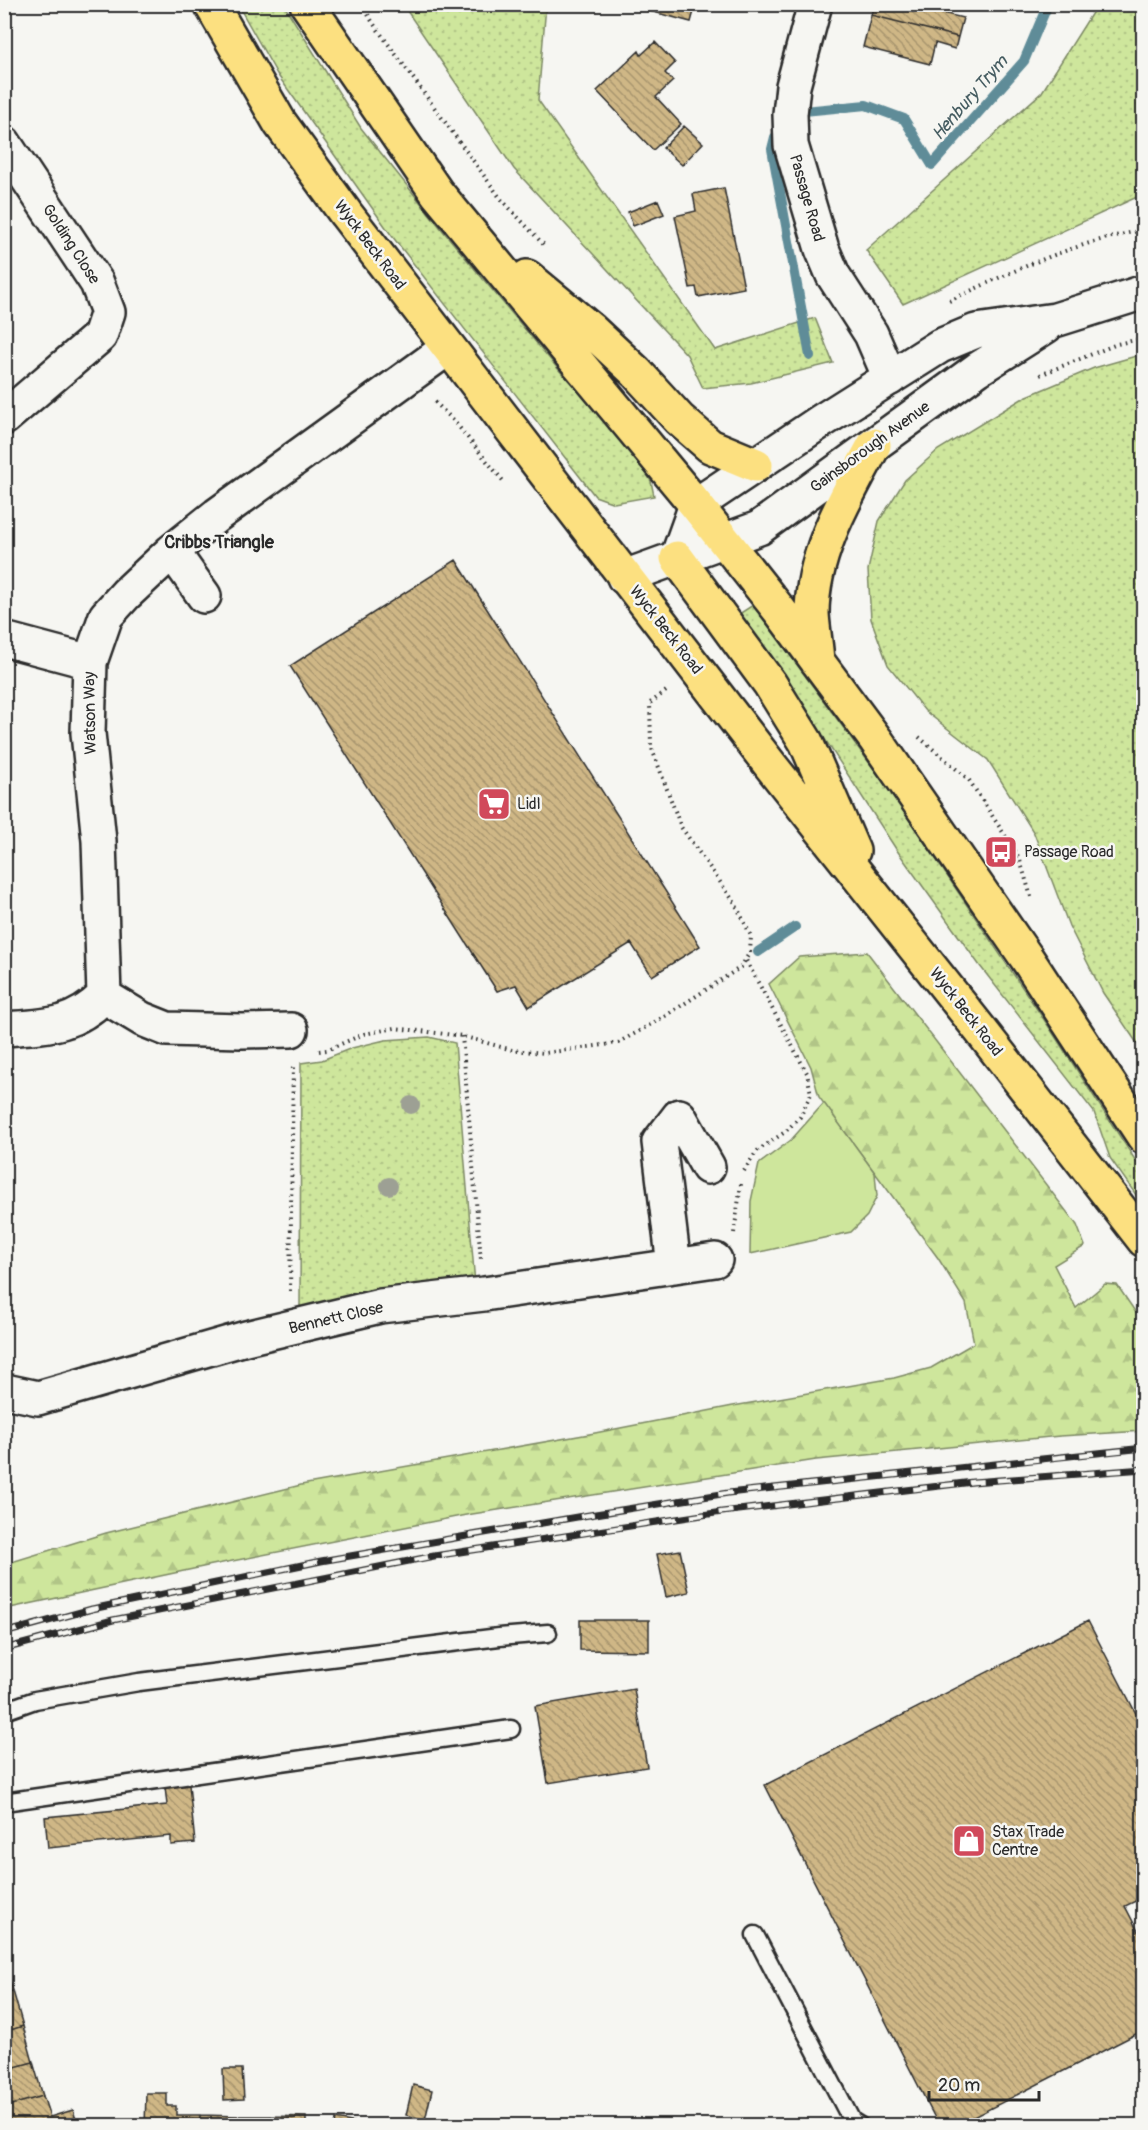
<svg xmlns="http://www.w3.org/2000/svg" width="1148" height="2130" font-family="Pangolin,sans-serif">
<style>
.grass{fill:url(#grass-dots);stroke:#7c8864;stroke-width:1.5}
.forest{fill:url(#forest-firs);stroke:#7c8864;stroke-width:1.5}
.park{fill:#cee69c;stroke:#7c8864;stroke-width:1.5}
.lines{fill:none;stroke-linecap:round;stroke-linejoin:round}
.stream{stroke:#5f8c98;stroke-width:10}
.building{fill:url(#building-back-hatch);stroke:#2b2b2b;stroke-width:1.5}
.lane-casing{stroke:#2b2b2b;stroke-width:21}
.street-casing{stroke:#2b2b2b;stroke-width:38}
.secondary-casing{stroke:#2b2b2b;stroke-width:38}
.primary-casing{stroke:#2b2b2b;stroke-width:38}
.path{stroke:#2b2b2b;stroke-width:4;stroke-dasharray:1.5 4.5;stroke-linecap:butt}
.lane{stroke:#f6f6f2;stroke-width:16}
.street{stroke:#f6f6f2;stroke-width:33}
.secondary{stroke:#f6f6f2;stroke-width:33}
.primary{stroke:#fce080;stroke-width:33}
.rail-casing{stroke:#2b2b2b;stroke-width:7}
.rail{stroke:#f6f6f2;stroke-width:4.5;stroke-dasharray:14;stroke-linecap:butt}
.tree{fill:#9da094}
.labels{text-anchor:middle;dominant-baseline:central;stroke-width:5;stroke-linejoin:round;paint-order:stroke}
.street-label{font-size:16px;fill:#2b2b2b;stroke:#f6f6f2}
.poi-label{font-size:16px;fill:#2b2b2b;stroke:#f6f6f2;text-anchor:start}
.water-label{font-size:18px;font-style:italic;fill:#455c61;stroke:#f6f6f2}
.neighbourhood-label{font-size:18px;font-weight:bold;fill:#2b2b2b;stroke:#f6f6f2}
</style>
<defs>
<pattern id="grass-dots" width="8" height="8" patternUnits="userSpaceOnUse" patternTransform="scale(1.5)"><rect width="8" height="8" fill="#cee69c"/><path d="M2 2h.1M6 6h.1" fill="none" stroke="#b1c587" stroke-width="1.8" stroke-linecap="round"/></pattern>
<pattern id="forest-firs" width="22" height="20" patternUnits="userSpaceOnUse" patternTransform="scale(1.5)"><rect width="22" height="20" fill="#cee69c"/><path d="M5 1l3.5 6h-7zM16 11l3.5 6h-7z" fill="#b1c587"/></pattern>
<pattern id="building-back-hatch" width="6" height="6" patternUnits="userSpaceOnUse" patternTransform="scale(1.5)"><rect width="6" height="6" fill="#cfb786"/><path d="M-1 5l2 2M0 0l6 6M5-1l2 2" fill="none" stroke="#a8956e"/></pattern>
</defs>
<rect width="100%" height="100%" fill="#f6f6f2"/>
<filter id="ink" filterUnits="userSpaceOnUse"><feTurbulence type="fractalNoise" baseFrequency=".0167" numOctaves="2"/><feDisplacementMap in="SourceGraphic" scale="12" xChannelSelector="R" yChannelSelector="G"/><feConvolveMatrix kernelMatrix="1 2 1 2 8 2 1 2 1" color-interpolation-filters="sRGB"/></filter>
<g filter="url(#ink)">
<path class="grass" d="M238,5H284L361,128L444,232L559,370L629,447L651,481L654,496L614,503L595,496L392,236L277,74Z
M403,5H546L538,100L715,350L815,318L833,363L751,383L703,388L687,355L514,169Z
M1097,5H1143V197H1137L903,304L866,250L1042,92Z
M1143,354H1144L1143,1052L1103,993L1069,926L1034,833L988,760L925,711L888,665L871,619L868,570L879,521L905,480L938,450L1025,397L1094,368Z
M753,605L890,791L1049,1027L1143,1172V1205L1110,1158L1094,1112L980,966L896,849L795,693L736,616Z
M429,1037L455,1043L475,1284L300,1310L301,1063L322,1060L352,1048L385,1040Z"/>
<path class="forest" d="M867,952L1077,1225L1085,1246L1054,1265L1076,1308L1105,1284L1117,1285L1143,1323V1431L1060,1436L816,1460L466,1515L212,1565L5,1609V1564L106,1533L301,1485L595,1433L733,1406L894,1378L931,1368L974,1343L966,1303L938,1258L819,1097L811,1067L769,984L799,957Z"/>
<path class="park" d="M824,1103L875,1173L877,1196L867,1216L851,1232L750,1254L751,1201L759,1164L791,1140Z"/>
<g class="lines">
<path class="stream" d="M797,117L804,111L866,105L904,119L932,165L1024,61L1048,4
M783,130L775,137L772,149L810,356
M758,952L795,927"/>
</g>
<path class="building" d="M648,4H696L691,22L646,10Z
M874,4H944L942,13L963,18L958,37L871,15Z
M871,15L958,37L955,49L935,43L930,64L863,47Z
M655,42L675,63L665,73L673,81L656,97L681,124L653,150L597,91L639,51L641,55Z
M684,126L703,143L682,165L663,148Z
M724,188L744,288L698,297L696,287L690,288L675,216L696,211L693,194Z
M658,200L664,214L633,226L628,212Z
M456,560L700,946L652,976L631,943L529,1007L516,985L497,991L290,666Z
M680,1550L689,1592L666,1597L657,1554Z
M580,1620H649V1651L580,1650Z
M1088,1621L1144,1729V1897L1125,1906L1144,1943V2030L956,2126H939L765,1785Z
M634,1689L647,1767L548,1783L535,1706Z
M189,1785L195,1843L171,1845V1836L48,1848L45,1817L167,1805L165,1787Z
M4,1961L13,1991L4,1993Z
M13,1991L23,2026L4,2032V1993Z
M23,2026L33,2062L4,2070V2032Z
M33,2062L43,2096L4,2107V2070Z
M223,2069H242L244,2099L224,2100Z
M413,2085L432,2090L425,2120L406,2115Z
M146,2093H167V2106H176V2115H200V2126H145Z
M43,2096L50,2117L73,2110L78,2126H8L4,2107Z
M200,2115L239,2116L238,2126H200Z
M239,2116H271V2126H238Z
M271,2116L306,2117V2126H271Z
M336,2119L367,2125L335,2126Z"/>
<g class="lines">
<g class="lane-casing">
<path id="lane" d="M4,1711L35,1700L139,1682L499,1637L548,1633
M4,1802L511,1729
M755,1935L852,2121L860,2126"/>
</g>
<g class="street-casing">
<path id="street" d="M815,4L793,86L790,114L791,145L822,249L833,275L871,334L890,378
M4,143L97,283L108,312L100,336L4,418
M172,551L204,596
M4,639L90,662
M104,996L142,1019L167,1029L242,1031L291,1030
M4,1029C46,1026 73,1027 104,996L99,841L88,733L90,662L106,616L126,594L172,551L217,515L448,348
M674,1266L659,1142L679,1116L708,1167
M5,1391L38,1398L246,1338L380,1306L484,1294L715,1260"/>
</g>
<g class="secondary-casing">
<path id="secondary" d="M677,558L696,505L820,422L940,346L976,331L1055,320L1144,292
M624,577L759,528L978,369L1046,326"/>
</g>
<g class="primary-casing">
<path id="primary" d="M211,4L280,123L346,214L771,766L982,1032L1144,1240
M307,4L437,193L696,505L780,611L876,740L1026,957L1144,1137
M527,277L591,330L636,372L679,419L710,446L756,465
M677,558L770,684L806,742L853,851
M817,661C816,645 813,630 812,614C812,553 846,497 874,445"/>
</g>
<path class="path" d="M362,4L373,23L501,199L544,245
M949,301C1015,270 1072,243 1144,230
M1040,375L1117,344L1144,338
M435,402L454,421L504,482
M919,737L969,780L1019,857L1032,900
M462,1036L481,1260
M319,1051L327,1050L364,1034L395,1028L462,1036L512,1050L545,1053L618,1043L667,1015L741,967L750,952L751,936L735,903L681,827L651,746L650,703L669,689
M744,1171L757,1151L785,1132L800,1117L811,1094L807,1073L746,960
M734,1233L741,1184
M290,1291L293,1064"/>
<use href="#lane" class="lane"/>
<use href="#street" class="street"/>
<use href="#secondary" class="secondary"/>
<use href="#primary" class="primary"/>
<g class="rail-casing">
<path id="rail" d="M4,1633L92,1609L321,1561L583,1516L728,1493L1144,1448
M4,1649L113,1620L434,1556L722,1512L973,1482L1144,1469"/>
</g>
<use href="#rail" class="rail"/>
</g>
<g class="tree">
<circle cx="411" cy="1105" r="9"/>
<circle cx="389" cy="1186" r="9"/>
</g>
</g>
<defs>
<g id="supermarket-square" transform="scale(1.725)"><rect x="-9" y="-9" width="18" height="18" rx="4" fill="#d1495b" stroke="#f6f6f2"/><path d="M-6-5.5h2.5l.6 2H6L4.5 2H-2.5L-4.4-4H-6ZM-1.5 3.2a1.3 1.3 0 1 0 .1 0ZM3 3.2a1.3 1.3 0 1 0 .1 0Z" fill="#fff"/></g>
<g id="bus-square" transform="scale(1.725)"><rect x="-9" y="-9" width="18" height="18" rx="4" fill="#d1495b" stroke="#f6f6f2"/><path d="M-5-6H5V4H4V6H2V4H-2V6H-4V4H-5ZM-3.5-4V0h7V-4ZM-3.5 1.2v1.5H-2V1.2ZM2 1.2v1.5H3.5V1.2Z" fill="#fff"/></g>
<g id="shop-square" transform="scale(1.725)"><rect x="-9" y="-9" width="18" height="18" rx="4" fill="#d1495b" stroke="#f6f6f2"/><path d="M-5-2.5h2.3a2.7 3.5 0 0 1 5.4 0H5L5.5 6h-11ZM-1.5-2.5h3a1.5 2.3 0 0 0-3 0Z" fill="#fff"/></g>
</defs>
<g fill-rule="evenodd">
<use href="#supermarket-square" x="494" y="804"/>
<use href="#bus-square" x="1001" y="852"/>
<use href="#shop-square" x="969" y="1841"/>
</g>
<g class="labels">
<g class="street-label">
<text transform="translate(807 198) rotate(74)">Passage Road</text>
<text transform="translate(71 244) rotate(57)">Golding Close</text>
<text transform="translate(370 245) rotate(53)">Wyck Beck Road</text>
<text transform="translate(870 447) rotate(-36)">Gainsborough Avenue</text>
<text transform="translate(666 630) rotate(52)">Wyck Beck Road</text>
<text transform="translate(90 713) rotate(-91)">Watson Way</text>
<text transform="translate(966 1012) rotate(52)">Wyck Beck Road</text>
<text transform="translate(336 1318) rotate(-13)">Bennett Close</text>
</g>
<g class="poi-label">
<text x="517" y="804">Lidl</text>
<text x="1024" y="852">Passage Road</text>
<text x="992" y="1832">Stax Trade<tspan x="992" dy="18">Centre</tspan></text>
</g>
<g class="water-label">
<text transform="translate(970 98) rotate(-49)">Henbury Trym</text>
</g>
<g class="neighbourhood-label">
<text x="219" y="542">Cribbs Triangle</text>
</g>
</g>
<rect width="1148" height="2130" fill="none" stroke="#f6f6f2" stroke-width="24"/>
<rect x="12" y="12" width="1124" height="2106" fill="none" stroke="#2b2b2b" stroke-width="2" filter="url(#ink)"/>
<path d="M929 2091v9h110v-9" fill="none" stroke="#2b2b2b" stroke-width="3"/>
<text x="938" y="2091" font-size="18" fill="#2b2b2b" stroke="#f6f6f2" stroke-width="4.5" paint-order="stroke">20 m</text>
</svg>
